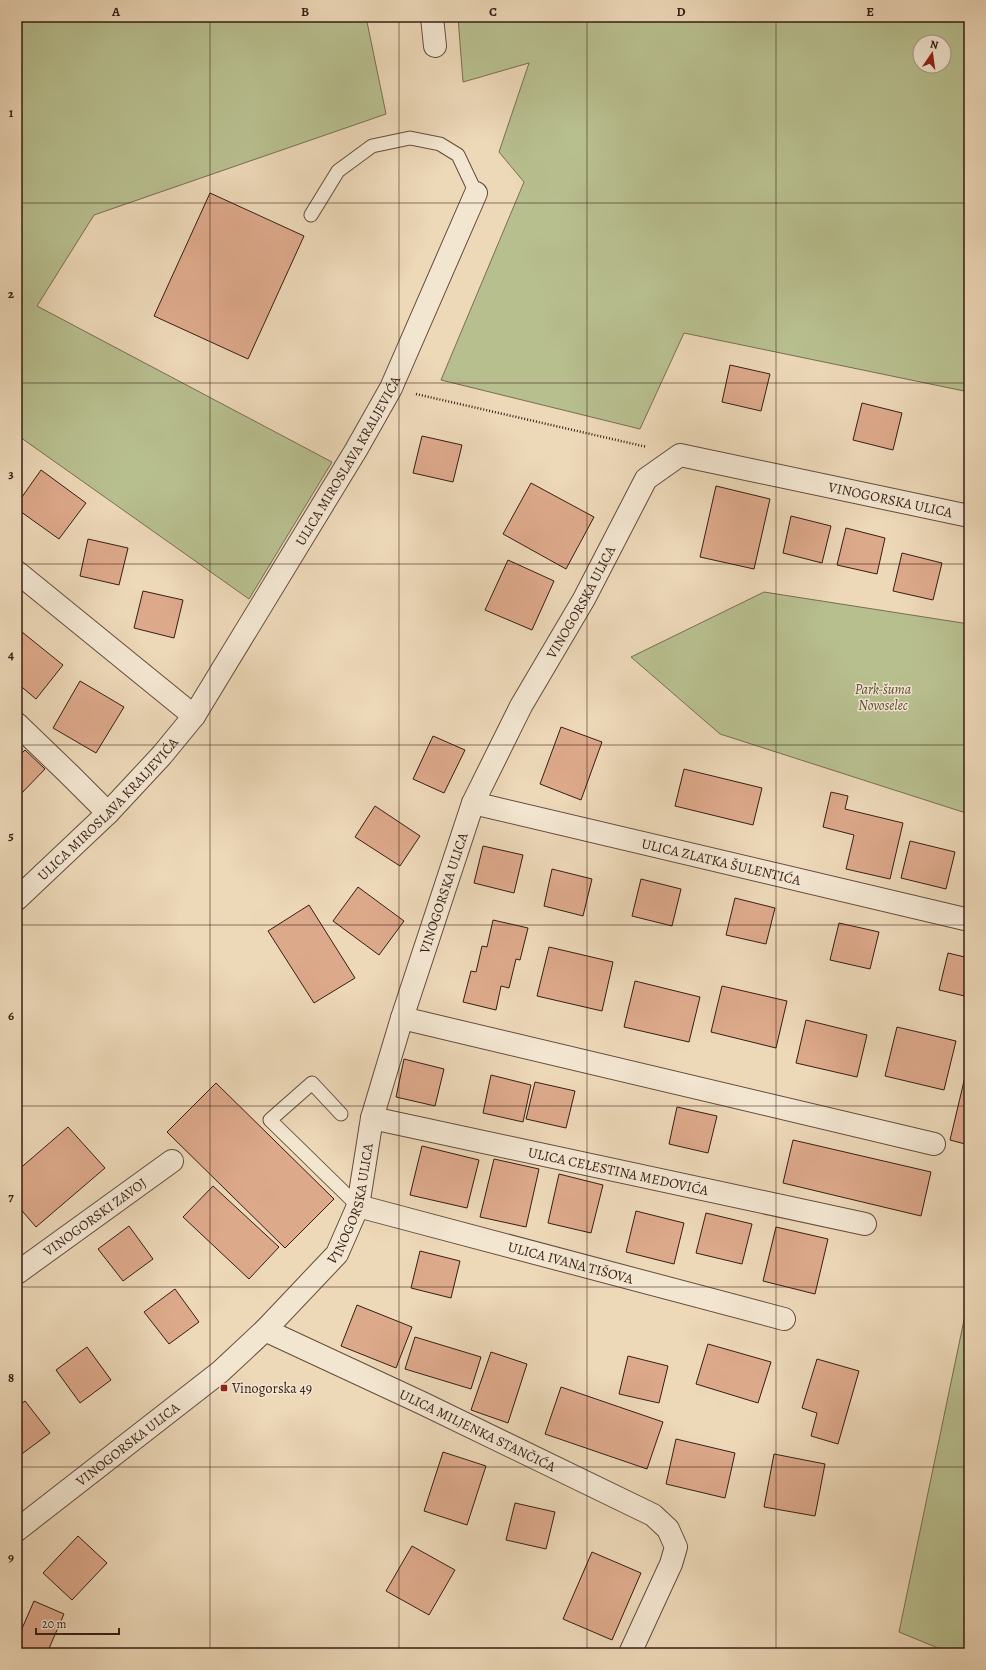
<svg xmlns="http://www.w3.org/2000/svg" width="986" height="1670" font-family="Alegreya,serif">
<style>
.green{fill:#b8bf8f;stroke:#786e51;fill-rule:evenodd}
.building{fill:#dda98b;stroke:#371d13}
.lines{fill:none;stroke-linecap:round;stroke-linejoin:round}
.lane-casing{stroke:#644c3c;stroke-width:15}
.street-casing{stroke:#644c3c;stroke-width:24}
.path{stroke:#371d13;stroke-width:2.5;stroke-dasharray:1 2;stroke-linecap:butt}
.lane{stroke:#f3e6d1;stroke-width:13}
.street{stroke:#f3e6d1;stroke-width:22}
.grid{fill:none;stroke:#371d13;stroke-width:1;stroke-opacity:0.55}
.poi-dot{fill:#8f2418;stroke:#f3e6d1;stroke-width:1.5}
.labels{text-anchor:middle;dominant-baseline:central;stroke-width:3;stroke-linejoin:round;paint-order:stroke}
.street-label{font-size:14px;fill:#371d13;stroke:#f3e6d1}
.park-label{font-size:14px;font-style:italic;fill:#5e4e38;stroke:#f3e6d1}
.poi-label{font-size:14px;fill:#371d13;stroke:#f3e6d1;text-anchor:start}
.neatline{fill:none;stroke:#371d13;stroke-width:1.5}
.grid-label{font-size:13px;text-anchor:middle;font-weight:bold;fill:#371d13}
</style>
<rect width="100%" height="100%" fill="#edd8b8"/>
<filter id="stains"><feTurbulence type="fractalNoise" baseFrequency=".005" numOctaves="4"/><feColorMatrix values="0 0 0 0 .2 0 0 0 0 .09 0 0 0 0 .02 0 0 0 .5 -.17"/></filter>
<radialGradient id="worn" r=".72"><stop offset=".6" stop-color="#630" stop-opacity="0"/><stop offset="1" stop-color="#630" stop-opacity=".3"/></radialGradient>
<path class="green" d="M17,17H366L386,114L94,215L37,306L332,462L249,599L17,435Z
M458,17H969V392L684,333L640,429L441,380L524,182L499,152L529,63L463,82ZM920,42H944V66H920Z
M764,592L969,624V814L720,734L631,657Z
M969,1296V1653H950L899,1632Z"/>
<path class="building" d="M210,193L304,236L248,359L154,316Z
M730,365L770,374L761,411L722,402Z
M862,403L902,413L893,450L853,440Z
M422,436L462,445L453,482L413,473Z
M41,470L86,503L59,539L17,509V504Z
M531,483L594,517L566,569L503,534Z
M716,486L770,499L754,569L700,557Z
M791,516L831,526L822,563L783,553Z
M846,528L885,538L877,574L837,565Z
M88,539L128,548L119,585L80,576Z
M902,553L942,563L933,600L893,591Z
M508,560L554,581L532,630L485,610Z
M143,591L183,600L174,638L134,628Z
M22,632L63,665L36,699L17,683V638Z
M80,681L124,707L96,753L53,728Z
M561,727L602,742L581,800L540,784Z
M433,736L465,750L444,793L413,779Z
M25,750L45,769L17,798V756L18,757Z
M684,769L762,788L753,825L675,806Z
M831,792L848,796L845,809L903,823L890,879L846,869L854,835L823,827Z
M375,806L420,836L400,866L355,837Z
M910,841L955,852L946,889L901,878Z
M483,846L523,855L514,893L474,883Z
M552,869L592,879L583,916L544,906Z
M641,879L681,889L672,926L632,916Z
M358,887L404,921L379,955L333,921Z
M735,898L775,908L766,944L726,935Z
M309,905L355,978L314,1003L268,931Z
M493,920L528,928L520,960L516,959L509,988L501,986L496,1010L463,1002L471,971L476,972L482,946L487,947Z
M839,923L879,932L870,969L830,960Z
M549,947L613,962L602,1011L537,996Z
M948,953L969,958V997L939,990Z
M635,981L700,997L689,1042L624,1027Z
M722,986L787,1001L776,1048L711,1032Z
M806,1020L867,1035L857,1077L796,1063Z
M897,1027L956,1041L944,1090L885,1076Z
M404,1059L444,1069L435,1106L396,1097Z
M969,1060V1145L950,1140Z
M491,1075L531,1085L523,1122L483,1113Z
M535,1082L575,1091L566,1128L526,1119Z
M216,1083L334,1199L285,1248L167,1132Z
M677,1107L717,1116L708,1153L669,1144Z
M68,1127L105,1168L36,1227L17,1205V1171Z
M793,1140L931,1172L921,1216L783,1183Z
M422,1146L479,1160L467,1208L410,1195Z
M494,1159L539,1169L526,1227L480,1217Z
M559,1174L603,1185L591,1233L548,1223Z
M213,1186L279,1247L249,1279L183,1217Z
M636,1211L684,1223L674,1264L626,1252Z
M706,1213L752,1224L742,1264L696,1253Z
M129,1226L153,1259L123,1281L98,1249Z
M776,1227L828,1239L815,1294L763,1281Z
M420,1251L460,1261L451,1298L411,1288Z
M175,1289L199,1322L169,1344L144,1312Z
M357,1305L412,1327L396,1368L341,1346Z
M415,1337L481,1357L471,1389L405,1369Z
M708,1344L771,1362L758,1403L696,1384Z
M87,1347L111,1380L80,1403L56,1370Z
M491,1352L527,1364L508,1423L471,1410Z
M628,1356L668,1366L659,1403L619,1394Z
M817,1359L859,1371L838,1444L811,1436L817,1413L802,1408Z
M561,1387L663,1422L647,1469L545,1434Z
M25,1401L50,1433L19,1456L17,1453V1407Z
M676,1439L735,1453L725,1498L666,1484Z
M443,1452L486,1466L467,1525L424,1511Z
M774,1454L825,1464L815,1516L764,1507Z
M515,1503L555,1512L546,1549L506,1540Z
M78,1536L107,1563L72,1600L43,1573Z
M412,1546L455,1570L429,1615L386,1591Z
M592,1552L641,1573L612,1640L563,1619Z
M34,1601L64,1614L47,1653H17V1640Z"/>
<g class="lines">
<g class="lane-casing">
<path id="lane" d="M311,215L338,171L372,146L410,138L440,144L458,155L476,193
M341,1114L312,1083L270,1120L358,1206"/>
</g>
<g class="street-casing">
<g id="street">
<path d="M432,17L435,46"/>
<path d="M17,572L194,716"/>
<path d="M17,724L69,774L108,813"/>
<path id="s1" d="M473,803L969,920"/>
<path id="s2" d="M17,899L108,813L162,755L194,716L356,450L391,388L476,193"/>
<path d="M402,1018L934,1144"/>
<path id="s3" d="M372,1118L865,1224"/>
<path id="s4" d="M358,1206L784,1319"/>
<path id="s5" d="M17,1273L172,1161"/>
<path id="s6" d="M265,1330L422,1403L653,1515L668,1529L676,1547L671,1564L630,1653"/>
<path id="s7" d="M17,1530L220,1372L265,1330L337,1254L358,1206L372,1118L402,1018L473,803L521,706L584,599L646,479L680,455L969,516"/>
</g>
</g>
<path class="path" d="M416,394L647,447"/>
<use href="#lane" class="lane"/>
<use href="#street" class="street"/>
</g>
<path class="grid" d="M210,17V1653M399,17V1653M587,17V1653M776,17V1653M17,203H969M17,383H969M17,564H969M17,745H969M17,925H969M17,1106H969M17,1287H969M17,1467H969"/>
<rect class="poi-dot" x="220" y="1384" width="8" height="8" rx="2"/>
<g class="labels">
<g class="street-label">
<text stroke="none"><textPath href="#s2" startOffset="553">ULICA MIROSLAVA KRALJEVIĆA</textPath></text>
<text stroke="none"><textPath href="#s7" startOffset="1520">VINOGORSKA ULICA</textPath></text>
<text stroke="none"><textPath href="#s7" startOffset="1124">VINOGORSKA ULICA</textPath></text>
<text stroke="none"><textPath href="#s2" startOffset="128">ULICA MIROSLAVA KRALJEVIĆA</textPath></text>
<text stroke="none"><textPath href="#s1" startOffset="255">ULICA ZLATKA ŠULENTIĆA</textPath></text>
<text stroke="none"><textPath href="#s7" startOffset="801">VINOGORSKA ULICA</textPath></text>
<text stroke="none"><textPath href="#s3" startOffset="252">ULICA CELESTINA MEDOVIĆA</textPath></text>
<text stroke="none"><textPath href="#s7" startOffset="476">VINOGORSKA ULICA</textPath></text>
<text stroke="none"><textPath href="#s5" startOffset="96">VINOGORSKI ZAVOJ</textPath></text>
<text stroke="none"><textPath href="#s4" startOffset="220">ULICA IVANA TIŠOVA</textPath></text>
<text stroke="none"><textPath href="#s6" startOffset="235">ULICA MILJENKA STANČIĆA</textPath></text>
<text stroke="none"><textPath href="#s7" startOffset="140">VINOGORSKA ULICA</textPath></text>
</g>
<g class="park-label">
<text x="883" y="689">Park-šuma<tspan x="883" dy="16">Novoselec</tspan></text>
</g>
<g class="poi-label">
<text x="232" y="1388">Vinogorska 49</text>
</g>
</g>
<rect width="986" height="1670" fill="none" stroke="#edd8b8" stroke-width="44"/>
<g transform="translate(932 54) rotate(13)"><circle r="19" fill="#f3e6d1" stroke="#a89685"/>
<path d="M0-3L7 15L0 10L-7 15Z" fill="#8f2418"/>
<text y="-6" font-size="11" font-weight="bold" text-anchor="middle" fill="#371d13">N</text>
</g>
<path d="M36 1628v6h83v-6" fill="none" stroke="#371d13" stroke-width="2"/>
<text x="42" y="1628" font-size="12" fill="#371d13" stroke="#f3e6d1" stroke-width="3" paint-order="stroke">20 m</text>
<rect x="22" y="22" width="942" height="1626" class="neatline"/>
<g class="grid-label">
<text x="116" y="16">A</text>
<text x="305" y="16">B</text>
<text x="493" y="16">C</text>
<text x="681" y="16">D</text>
<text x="870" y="16">E</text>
<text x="11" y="117">1</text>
<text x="11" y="298">2</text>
<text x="11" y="478">3</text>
<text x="11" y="659">4</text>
<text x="11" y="840">5</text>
<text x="11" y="1020">6</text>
<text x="11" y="1201">7</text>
<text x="11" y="1382">8</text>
<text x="11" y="1562">9</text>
</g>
<rect width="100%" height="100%" filter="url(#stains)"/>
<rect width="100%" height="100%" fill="url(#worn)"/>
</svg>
